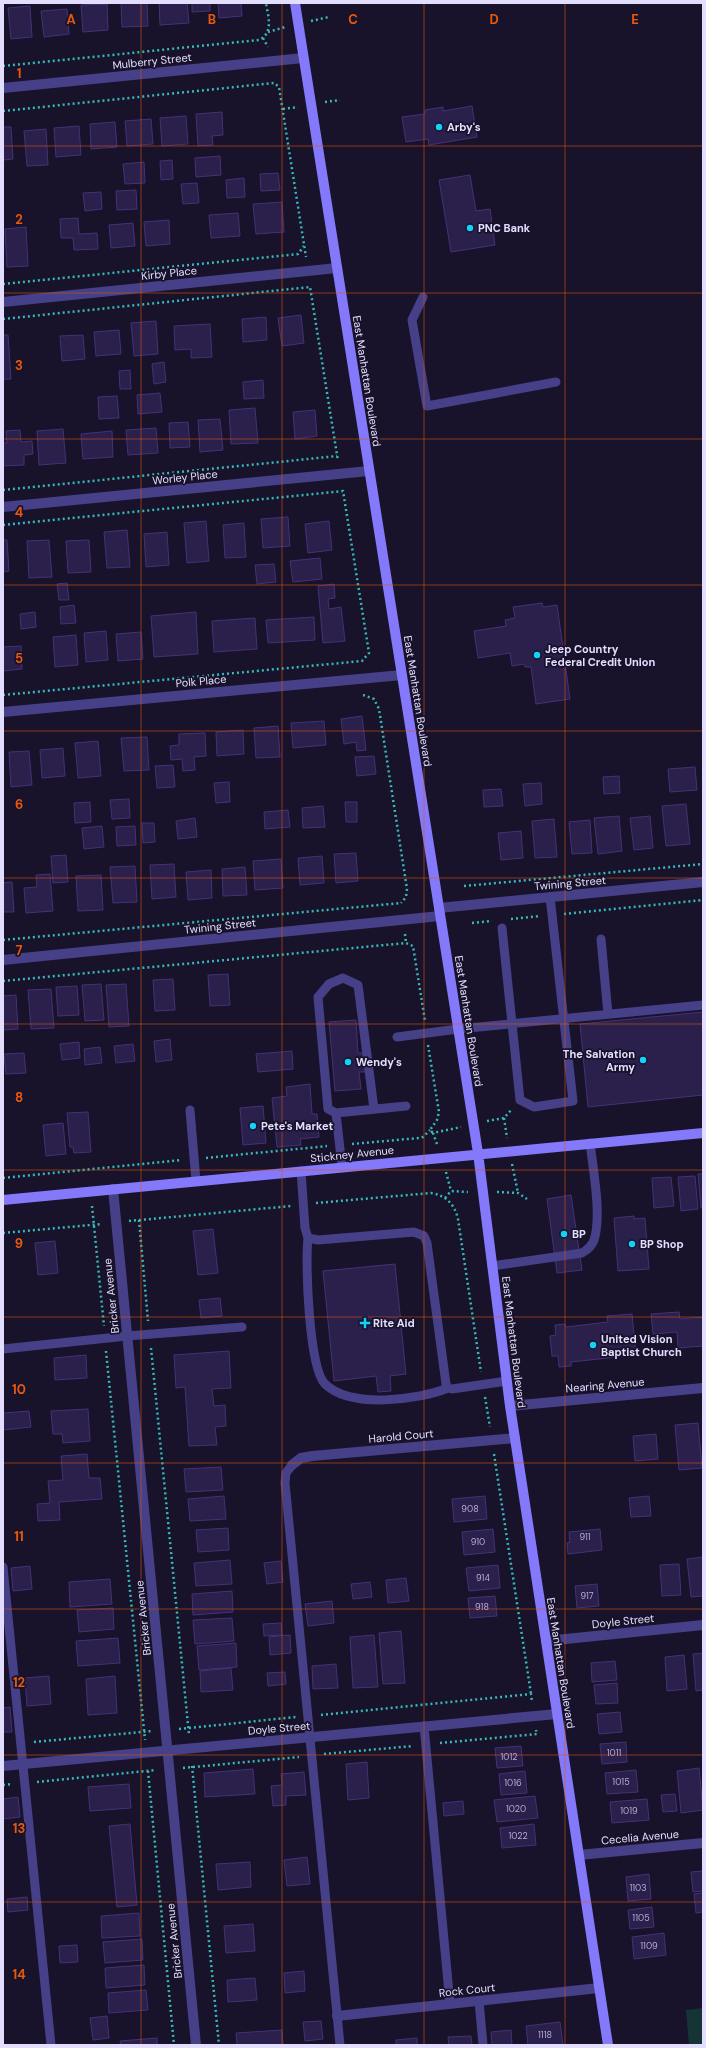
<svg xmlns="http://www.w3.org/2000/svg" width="706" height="2048" font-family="'DM Sans',sans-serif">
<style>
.green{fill:#163435}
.building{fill:#2b1f4c;stroke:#443276}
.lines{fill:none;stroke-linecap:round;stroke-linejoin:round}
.path{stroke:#36bab9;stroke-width:2.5;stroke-dasharray:2 3;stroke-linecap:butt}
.lane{stroke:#464088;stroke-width:9}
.street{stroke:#464088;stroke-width:10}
.secondary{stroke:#8379fa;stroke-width:10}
.grid{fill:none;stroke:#e8590c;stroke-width:1;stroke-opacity:0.55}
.poi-dot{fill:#12d2f6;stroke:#18122b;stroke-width:1.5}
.labels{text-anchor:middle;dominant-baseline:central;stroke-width:3.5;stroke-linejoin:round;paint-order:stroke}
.number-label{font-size:9px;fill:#b5aed2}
.street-label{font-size:11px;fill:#e3defe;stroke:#18122b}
.poi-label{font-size:11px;font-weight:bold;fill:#e3defe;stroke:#18122b;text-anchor:start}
.grid-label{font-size:13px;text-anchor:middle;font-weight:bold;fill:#e8590c;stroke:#18122b;stroke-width:3.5;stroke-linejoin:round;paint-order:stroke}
</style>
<rect width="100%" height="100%" fill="#18122b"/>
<path class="green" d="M703,2008V2045H689L686,2010Z"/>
<path class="building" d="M121,3H147L148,26L122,27Z
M159,3H187L189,23L160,25Z
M192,3H210V11L192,12Z
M218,3H241L242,16L219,18Z
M107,4L108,30L83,32L81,5Z
M30,6L32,37L11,39L8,8Z
M67,9L69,34L44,37L41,11Z
M472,106L477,137L429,145L428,139L406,142L402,117L425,114V110L443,107V111Z
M222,112L223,135L212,136L213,145L198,146L196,114Z
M186,116L188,144L162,146L160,118Z
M151,119L153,144L127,146L125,121Z
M115,122L117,147L91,149L90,124Z
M79,126L81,155L56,157L54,128Z
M3,127H11L13,159L3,160Z
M46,129L48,165L27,166L24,131Z
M220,156L221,175L196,177L195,158Z
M172,160L173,179L161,180L160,161Z
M144,162L145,183L125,184L123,164Z
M278,173L280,190L261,191L260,174Z
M470,175L476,211L490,209L495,245L451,252L439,180Z
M244,178L245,197L227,198L226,180Z
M197,183L199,203L183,204L181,184Z
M136,190L137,209L117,210L116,191Z
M101,192L102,209L85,211L83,193Z
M282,202L284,232L256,234L253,204Z
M238,213L240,236L211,238L209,215Z
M78,218L79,234L97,233L98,249L74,250L73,238H61L60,219Z
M169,220L170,244L146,246L144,222Z
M133,223L135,246L111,248L109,225Z
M26,227L28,266L7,267L5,229Z
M301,315L304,343L282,346L278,318Z
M266,317L267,340L243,342L242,319Z
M156,321L158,354L134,356L131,323Z
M210,324L212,357L191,358V349L175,350L174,326Z
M119,330L121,354L96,356L94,332Z
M3,335H8L11,379H3Z
M83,335L85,359L62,361L60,336Z
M164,362L166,382L154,384L152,364Z
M130,370L131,389H120L119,371Z
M263,380L264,398L244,399L243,382Z
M160,393L162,412L138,414L137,395Z
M117,396L119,418L99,419L98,397Z
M255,408L258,443L231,444L229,410Z
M315,410L317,436L295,439L293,412Z
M220,419L223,450L200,452L198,420Z
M188,422L190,447L170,448L169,423Z
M156,428L158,453L128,455L126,430Z
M63,429L66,463L39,465L37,431Z
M20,430L21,442L32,441L33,454L24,455V465L3,466V443H7L6,431Z
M112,431L113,457L83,459L81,434Z
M288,517L290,546L263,548L261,519Z
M206,521L209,561L187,563L184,523Z
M329,521L332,550L308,553L305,524Z
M244,523L246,557L225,558L223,525Z
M127,530L130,567L107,568L104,532Z
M167,532L169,565L146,567L144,534Z
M3,540H7L9,571L3,572Z
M49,540L52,577L29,578L27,541Z
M89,540L91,572L68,573L66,541Z
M320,558L322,579L293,582L290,561Z
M274,564L276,582L257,584L255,565Z
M67,583L69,600H59L57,584Z
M334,584L335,598L328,599L329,609L341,607L345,641L323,643L318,586Z
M542,603L543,607L557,605L570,699L536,704L531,667H525L524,664L512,666L510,653L478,658L474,631L506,626L505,620L515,618L513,607Z
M74,605L76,623L61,624L60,607Z
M35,612L36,627L21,629L20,614Z
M196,612L198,654L154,657L151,616Z
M314,617L315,640L268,643L266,620Z
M255,618L257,649L214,652L212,621Z
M106,631L108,660L86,662L84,633Z
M141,632L143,659L118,661L116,634Z
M76,635L78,665L55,667L53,637Z
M21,646L22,669L3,671V647Z
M362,716L366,750L357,751L356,742L344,744L341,719Z
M324,721L326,745L293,748L291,723Z
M278,726L280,757L256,758L254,728Z
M243,730L244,754L217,756L216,732Z
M205,733L206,756L194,757L195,770L183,771L182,759L171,760L170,746L179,745V734Z
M147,737L149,770L124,771L121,738Z
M98,741L101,776L78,778L75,743Z
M63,748L65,776L42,778L40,750Z
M29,751L32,785L11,787L9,752Z
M374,756L376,774L357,776L355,757Z
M173,765L175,787L157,788L155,766Z
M695,767L697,790L670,792L668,769Z
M619,776L620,793L604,794L603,777Z
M229,782L230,802L216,803L214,783Z
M541,783L542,804L525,806L523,784Z
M501,789L503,806L484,807L483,790Z
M129,799L130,818L112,819L110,800Z
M90,802L91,822L75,823L74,803Z
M345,802H357V822H346Z
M686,804L690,844L666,846L662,806Z
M323,806L325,827L303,828L302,808Z
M288,810L290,827L265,829L264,812Z
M619,816L622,851L598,854L594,818Z
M650,816L653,848L634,850L630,818Z
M195,818L197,837L178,839L176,821Z
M554,819L557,857L535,858L532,821Z
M590,820L592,853L572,854L569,822Z
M142,823H154L155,842L143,843Z
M102,826L104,847L84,849L82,828Z
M135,826L136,845L117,846L116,827Z
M521,831L523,858L501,860L498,833Z
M356,853L358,881L336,883L334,854Z
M66,855L68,882L53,883L51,856Z
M322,856L324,883L300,885L298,858Z
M281,859L283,888L255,890L253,861Z
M174,864L176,897L152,899L150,865Z
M135,866L137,902L113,903L110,867Z
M245,867L247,895L223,896L222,869Z
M211,870L212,898L188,900L186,872Z
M50,874L53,911L26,913L24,888L37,887L36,875Z
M101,875L103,910L78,911L76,876Z
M12,882L14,912H3V883Z
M228,974L230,1005L210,1006L208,975Z
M173,979L175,1010L155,1011L153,980Z
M101,984L104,1020L85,1021L82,985Z
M126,984L129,1026L109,1027L106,985Z
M77,986L79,1015L58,1016L56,987Z
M51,989L54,1028L31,1029L28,990Z
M16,995L18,1029L3,1030V996Z
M703,1012V1095L588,1107L580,1024Z
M356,1020L358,1053H363L365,1072H359L361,1089L335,1091L329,1022Z
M170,1039L172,1060L156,1062L154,1041Z
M79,1042L80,1058L62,1060L60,1044Z
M133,1044L135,1061L116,1063L114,1046Z
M100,1047L102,1063L85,1065L84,1049Z
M292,1051L293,1069L258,1072L256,1054Z
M24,1053L26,1073L6,1074L4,1054Z
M310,1084L312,1114H317L319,1137L300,1139L301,1145L277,1147L272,1098L287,1096L286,1087Z
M263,1106L266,1143L243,1145L240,1108Z
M88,1112L91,1152L74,1153L73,1147H70L67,1113Z
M63,1123L66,1154L46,1156L43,1125Z
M698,1174H703V1207L701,1208Z
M695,1176L698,1209L681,1211L678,1177Z
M671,1177L674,1206L654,1208L652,1178Z
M571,1195L582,1270L557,1273L547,1199Z
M634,1216V1219L645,1218L649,1269L618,1271L614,1218Z
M213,1229L218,1273L198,1275L193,1231Z
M55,1241L58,1273L38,1275L35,1243Z
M395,1264L406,1374L390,1376L391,1391L378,1392L376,1376L334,1381L323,1271Z
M220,1298L222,1316L201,1318L199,1300Z
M679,1312L680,1319L703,1317V1346L678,1348L677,1332L653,1334L651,1314Z
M632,1314L636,1355L571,1362V1366L559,1367L558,1356H552L550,1336L556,1335L555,1325L565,1324L566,1327L608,1322L607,1316Z
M229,1351L231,1388L212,1389L214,1406L225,1405L226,1426L215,1427L217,1445L189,1446L185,1387L176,1388L174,1355Z
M86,1355L87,1378L55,1380L54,1358Z
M88,1409L90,1441L63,1443L62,1434H53L51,1411Z
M29,1411L31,1427L3,1430V1413Z
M698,1423L702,1468L679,1470L675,1425Z
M656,1434L658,1459L635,1461L633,1436Z
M87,1454L89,1478H100L102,1499L59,1502L60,1520L38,1521L37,1504L50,1503L48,1481L63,1480L61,1456Z
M221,1467L223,1490L186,1492L184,1469Z
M224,1496L226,1519L190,1521L188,1499Z
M485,1496L487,1519L454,1522L452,1499Z
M649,1496L651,1516L631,1517L629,1498Z
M228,1528L229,1550L198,1552L196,1530Z
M493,1529L495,1552L464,1555L462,1532Z
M600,1529L602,1550L568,1554L567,1543L570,1542L569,1532Z
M703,1557V1596L691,1597L687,1559Z
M230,1560L232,1584L196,1586L194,1563Z
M281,1561L283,1582L267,1584L264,1563Z
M679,1564L681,1595L662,1596L660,1565Z
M498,1565L500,1588L469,1591L466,1568Z
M30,1566L32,1589L13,1591L11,1568Z
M406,1578L409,1601L388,1603L386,1580Z
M110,1579L112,1604L70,1607L69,1582Z
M370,1582L372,1597L353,1599L351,1584Z
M597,1584L599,1606L577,1608L575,1586Z
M232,1591L233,1612L193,1615L192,1594Z
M495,1596L497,1616L470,1618L468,1598Z
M332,1601L334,1623L308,1626L305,1604Z
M113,1608L114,1629L79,1632L77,1610Z
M232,1618L234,1641L195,1644L193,1620Z
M281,1623L282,1635L264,1636L263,1624Z
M401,1631L405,1683L383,1684L379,1633Z
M290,1635L291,1653L270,1655L269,1637Z
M374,1635L378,1687L353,1688L350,1637Z
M118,1638L120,1663L78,1666L76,1641Z
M236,1643L237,1667L199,1670L197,1646Z
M703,1653V1690L696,1691L693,1654Z
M684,1655L687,1689L667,1691L665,1657Z
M615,1661L617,1680L592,1682L591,1663Z
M336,1664L338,1688L313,1689L312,1666Z
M231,1668L233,1690L201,1692L200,1671Z
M285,1672L286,1684L268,1686L267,1673Z
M49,1676L51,1704L27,1706L25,1678Z
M115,1676L117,1713L88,1715L86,1679Z
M617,1683L618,1703L596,1704L594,1685Z
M10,1707L12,1732H3V1708Z
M620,1712L622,1732L599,1734L597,1714Z
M626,1742L627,1762L602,1764L600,1744Z
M521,1746L523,1766L497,1768L495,1748Z
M367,1762L369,1798L348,1800L346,1764Z
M699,1768L703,1810L681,1813L677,1771Z
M253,1769L255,1794L205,1797L204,1773Z
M636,1770L638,1792L607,1794L605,1773Z
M525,1771L527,1793L501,1795L499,1774Z
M304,1772L306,1795L286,1796V1805L273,1806L271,1786L282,1785L281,1774Z
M129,1784L131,1808L90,1811L88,1787Z
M675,1794L677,1811L663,1812L661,1795Z
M535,1796L538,1818L497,1822L494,1800Z
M18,1797L20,1817L3,1819V1799Z
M647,1799L649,1820L612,1823L610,1802Z
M463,1801L464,1814L444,1816L443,1803Z
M130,1824L137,1905L117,1907L109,1826Z
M534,1824L536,1845L502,1848L500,1828Z
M307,1857L310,1884L287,1886L284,1860Z
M250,1862L251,1887L218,1890L216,1864Z
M703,1871V1891L693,1892L691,1872Z
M649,1874L651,1899L628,1901L626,1877Z
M703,1893V1912L696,1913L694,1894Z
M27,1897L28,1910L8,1912L7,1899Z
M652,1907L654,1927L630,1929L628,1910Z
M139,1913L140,1936L102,1938L101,1916Z
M253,1924L255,1951L226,1953L224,1926Z
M664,1933L666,1955L634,1959L632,1937Z
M142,1939L143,1960L105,1963L103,1942Z
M77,1945L78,1962L60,1963L59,1946Z
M144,1965L145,1985L106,1988L105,1968Z
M304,1971L305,1991L285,1993L284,1973Z
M255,1978L257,2000L228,2002L227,1980Z
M146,1990L148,2010L109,2013L108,1993Z
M107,2016L109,2038L93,2040L90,2018Z
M321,2021L323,2039L305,2041L303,2022Z
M560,2022L563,2045H528L526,2026Z
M282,2030L283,2045H237L236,2033Z
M511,2030L512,2045H492L491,2032Z
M471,2036L472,2045H449L448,2037Z
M157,2038V2045H121L120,2041Z
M417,2038V2045H396V2040Z"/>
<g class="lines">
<path class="path" d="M311,21L329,17
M268,32L285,27
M263,38L268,47
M3,66L259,40C274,33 268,16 266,3
M325,102L340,100
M283,109L298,107
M3,111L274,83L279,87L306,257
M3,284L298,254L304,246
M3,319L310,287L338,461
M3,490L337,456
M3,525L343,491L369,653L362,661L3,695
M363,695L374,699L379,709L407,889L406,897L401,903
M464,886L703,864
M564,914L703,900
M511,919L540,916
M472,923L492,921
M405,934L406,943
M3,940L401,903
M3,981L406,943L413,946L425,1021
M428,1045L439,1112L437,1120L430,1130L433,1133
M504,1118L507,1138
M487,1121L504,1118L512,1109
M352,1144L419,1138L423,1137L430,1130
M437,1144L433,1133L461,1127
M206,1158L327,1146
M512,1164L518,1193
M446,1172L451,1191
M3,1178L182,1160
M497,1192L518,1193L527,1199
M445,1198L451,1191L468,1192
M316,1203L431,1193C446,1195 455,1205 458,1219L481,1372
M92,1206L104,1326
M139,1220L148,1321
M129,1221L291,1206
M3,1233L102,1224
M151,1348L189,1735
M106,1351L145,1740
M485,1397L490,1427
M494,1454L531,1694
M321,1715L531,1694L532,1702
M179,1729L296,1717
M34,1742L152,1731
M440,1743L537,1734L536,1730
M324,1754L413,1746
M192,1766L219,2045
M183,1768L299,1757
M148,1771L174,2045
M37,1782L156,1770
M3,1785L12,1784"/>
<path class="lane" d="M423,297L412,320L427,406L556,382
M502,928L520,1100L534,1107L573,1101L550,897
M601,939L608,1014
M397,1037L458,1029L703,1005
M190,1110L196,1181
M336,1113L328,1109L318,997L329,984L343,978L358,985L374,1109
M342,1167L336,1113L406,1106
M301,1171L305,1228L308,1238L318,1240L414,1232L424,1236L427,1243L446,1384L448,1388L452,1389L507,1381
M308,1238C305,1263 309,1368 325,1384C351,1409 418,1400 448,1388
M492,1266L582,1253C587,1250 592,1246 594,1240C602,1216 593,1169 590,1143
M3,1349L127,1336L242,1327
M292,1465L286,1473L285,1483L340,2045
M3,1567L51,2045
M424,1726L450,2004
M479,2001L483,2045"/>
<path class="street" d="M3,88L303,58
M3,302L337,268
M3,507L369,471
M3,712L402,675
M439,908L703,882
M3,960L440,916
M113,1189L196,2045
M510,1406L703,1388
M292,1465L301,1458L312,1456L515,1438
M546,1641L703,1625
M3,1766L557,1714
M579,1855L703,1843
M337,2016L599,1988"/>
<path class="secondary" d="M295,3L478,1153L510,1406L608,2045
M3,1200L703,1133"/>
</g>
<path class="grid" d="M141,3V2045M282,3V2045M424,3V2045M565,3V2045M3,146H703M3,293H703M3,439H703M3,585H703M3,731H703M3,878H703M3,1024H703M3,1170H703M3,1317H703M3,1463H703M3,1609H703M3,1755H703M3,1902H703"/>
<g class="poi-dot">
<circle cx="439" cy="127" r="4"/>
<circle cx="470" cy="228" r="4"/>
<circle cx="537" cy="655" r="4"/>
<circle cx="643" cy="1060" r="4"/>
<circle cx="348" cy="1062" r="4"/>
<circle cx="253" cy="1126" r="4"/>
<circle cx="564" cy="1234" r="4"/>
<circle cx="632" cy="1244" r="4"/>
<path d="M363 1317h4v4h4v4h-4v4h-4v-4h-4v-4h4z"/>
<circle cx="593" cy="1345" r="4"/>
</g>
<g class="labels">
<g class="number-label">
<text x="470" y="1509">908</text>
<text x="585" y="1537">911</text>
<text x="478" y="1542">910</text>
<text x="483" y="1578">914</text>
<text x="587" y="1596">917</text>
<text x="482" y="1607">918</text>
<text x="614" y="1753">1011</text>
<text x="509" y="1757">1012</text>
<text x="621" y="1782">1015</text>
<text x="513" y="1783">1016</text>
<text x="516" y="1809">1020</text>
<text x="629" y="1811">1019</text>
<text x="518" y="1836">1022</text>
<text x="638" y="1888">1103</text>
<text x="641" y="1918">1105</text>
<text x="649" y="1946">1109</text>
<text x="545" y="2035">1118</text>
</g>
<g class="street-label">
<text transform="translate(152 61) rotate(-6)">Mulberry Street</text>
<text transform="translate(169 273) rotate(-6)">Kirby Place</text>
<text transform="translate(367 381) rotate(81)">East Manhattan Boulevard</text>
<text transform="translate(185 477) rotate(-6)">Worley Place</text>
<text transform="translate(201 681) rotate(-5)">Polk Place</text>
<text transform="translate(418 701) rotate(81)">East Manhattan Boulevard</text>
<text transform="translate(570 883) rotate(-5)">Twining Street</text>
<text transform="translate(220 926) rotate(-6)">Twining Street</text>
<text transform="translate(469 1021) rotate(81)">East Manhattan Boulevard</text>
<text transform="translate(352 1154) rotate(-6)">Stickney Avenue</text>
<text transform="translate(111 1296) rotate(-96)">Bricker Avenue</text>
<text transform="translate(514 1342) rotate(83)">East Manhattan Boulevard</text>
<text transform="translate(605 1385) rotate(-5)">Nearing Avenue</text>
<text transform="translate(401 1436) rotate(-5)">Harold Court</text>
<text transform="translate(143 1618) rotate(-96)">Bricker Avenue</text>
<text transform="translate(623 1621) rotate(-6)">Doyle Street</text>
<text transform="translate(561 1663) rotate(81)">East Manhattan Boulevard</text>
<text transform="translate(279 1728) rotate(-5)">Doyle Street</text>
<text transform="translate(640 1837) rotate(-5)">Cecelia Avenue</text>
<text transform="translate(174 1941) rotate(-96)">Bricker Avenue</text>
<text transform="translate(467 1990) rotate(-6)">Rock Court</text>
</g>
<g class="poi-label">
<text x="447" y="127">Arby's</text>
<text x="478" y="228">PNC Bank</text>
<text x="545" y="649">Jeep Country<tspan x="545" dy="13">Federal Credit Union</tspan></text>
<text x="635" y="1054" text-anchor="end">The Salvation<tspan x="635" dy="13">Army</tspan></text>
<text x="356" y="1062">Wendy's</text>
<text x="261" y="1126">Pete's Market</text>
<text x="572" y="1234">BP</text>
<text x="640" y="1244">BP Shop</text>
<text x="373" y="1323">Rite Aid</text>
<text x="601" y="1339">United Vision<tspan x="601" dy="13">Baptist Church</tspan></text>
</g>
</g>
<g class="grid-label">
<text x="71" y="24">A</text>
<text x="212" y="24">B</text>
<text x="353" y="24">C</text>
<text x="494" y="24">D</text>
<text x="635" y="24">E</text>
<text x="19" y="78">1</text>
<text x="19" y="224">2</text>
<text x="19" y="370">3</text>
<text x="19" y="517">4</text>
<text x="19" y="663">5</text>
<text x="19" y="809">6</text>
<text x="19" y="955">7</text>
<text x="19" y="1102">8</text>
<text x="19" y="1248">9</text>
<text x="19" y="1394">10</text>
<text x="19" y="1541">11</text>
<text x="19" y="1687">12</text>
<text x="19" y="1833">13</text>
<text x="19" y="1979">14</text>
</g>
<rect width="706" height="2048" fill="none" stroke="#e3defe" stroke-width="8"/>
</svg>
